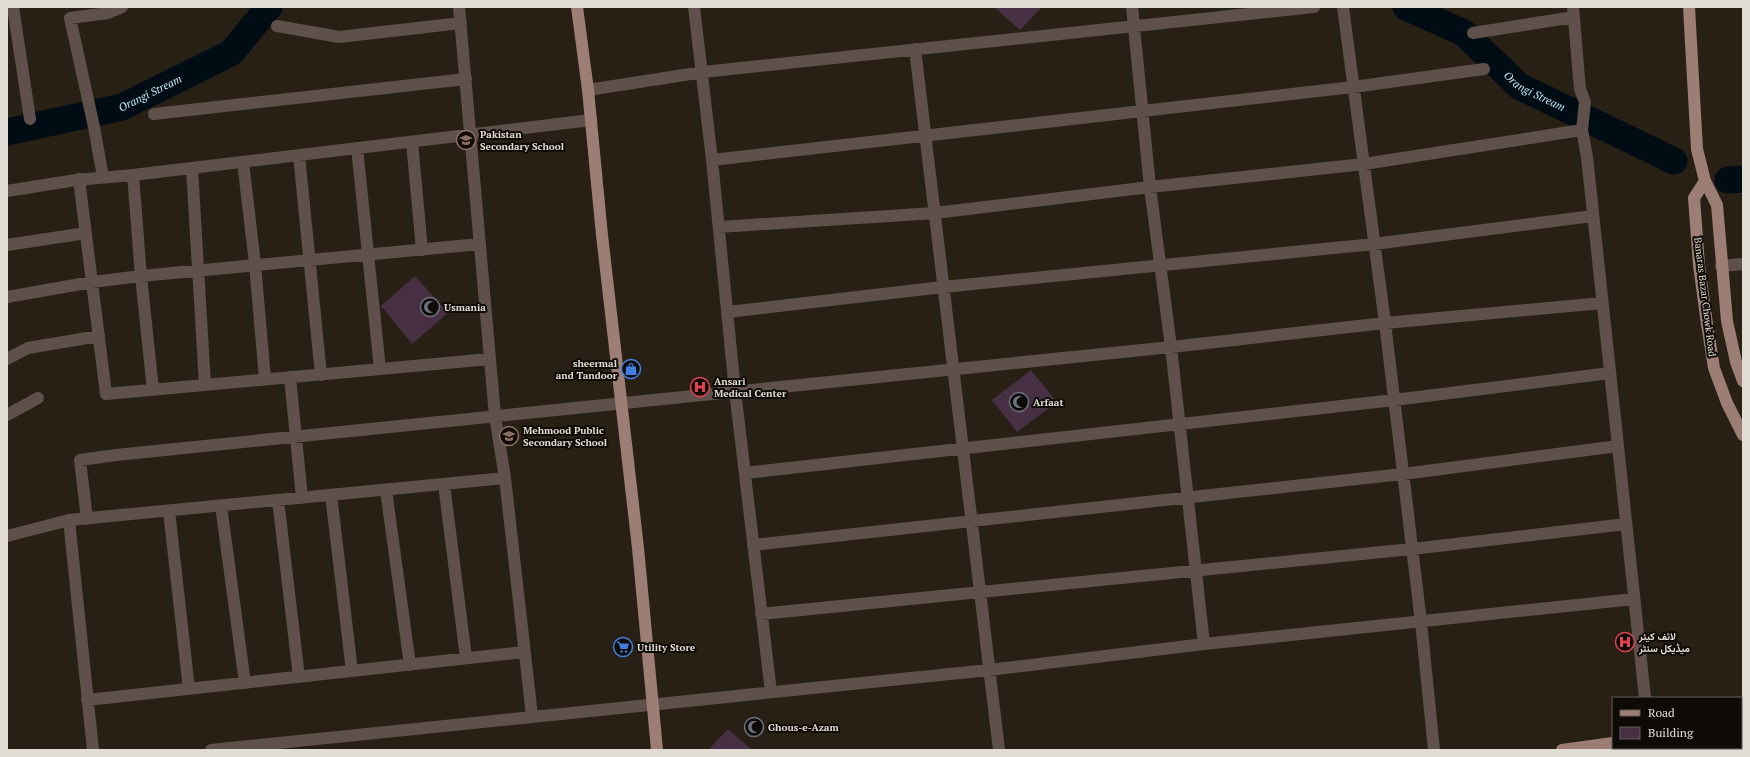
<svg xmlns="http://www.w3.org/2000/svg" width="1750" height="757" font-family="'PT Serif',Vazirmatn,serif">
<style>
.green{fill:#385042}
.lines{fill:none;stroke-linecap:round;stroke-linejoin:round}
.river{stroke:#000c13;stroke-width:27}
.building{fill:#483044}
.minor{stroke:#5f504c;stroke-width:12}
.major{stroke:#9d7e75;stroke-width:12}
.labels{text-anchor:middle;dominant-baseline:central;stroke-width:4;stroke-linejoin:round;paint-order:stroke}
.poi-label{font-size:10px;font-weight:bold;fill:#e1dcd4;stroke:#0e0b06;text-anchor:start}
.street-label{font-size:10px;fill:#e1dcd4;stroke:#0e0b06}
.water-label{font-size:11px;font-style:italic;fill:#c2eafa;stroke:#0e0b06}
</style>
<rect width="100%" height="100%" fill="#282015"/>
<path class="green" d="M1743,742V750H1672L1690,748H1741V743Z"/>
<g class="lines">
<g class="river">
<path id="s1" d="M1406,7L1464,33L1519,86L1674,161"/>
<path id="s2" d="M7,132L122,107L231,53L269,7"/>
<path d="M1728,180L1743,179"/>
</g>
</g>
<path class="building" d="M994,7H1042L1020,30Z
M415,276L448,313L412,344L381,306Z
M1031,370L1057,402L1017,432L992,400Z
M728,729L752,750H708Z"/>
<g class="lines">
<path class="minor" d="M13,7L30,119
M459,7L495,416L505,478L532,716
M694,7L712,160L735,391L771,692
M1132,7L1150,187L1171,347L1204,644
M1343,7L1385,323L1421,622L1434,750
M1573,7L1580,89L1585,102L1582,130L1587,157L1645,698
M277,26L339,37L461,23
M1473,33L1574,17
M915,49L999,750
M588,90L703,72L1314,7
M154,114L466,79
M412,142L422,250
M357,148L380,369
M299,155L321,375
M712,160L1353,87L1484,69
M243,162L255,264L265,379
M192,168L205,385
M133,175L141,276L153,390
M103,177L94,127L70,18L108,13L122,7
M79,179L106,394L490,359
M7,191L76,180L133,175L591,120
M719,227L935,213L1150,187L1364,164L1582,130
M7,245L86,233
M1721,266L1743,264
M7,297L92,282L141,276L480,244
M728,312L943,287L1374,244L1593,216
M7,359L28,348L99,336
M290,377L302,498
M7,415L38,398
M745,473L1394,400L1610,373
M444,484L466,658
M386,490L410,665
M331,495L352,671
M278,500L299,677
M221,506L245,683
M169,511L189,689
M87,519L80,460L116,455L1171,347L1385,323L1602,303
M69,520L93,750
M7,536L69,520L505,478
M753,545L1403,474L1618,446
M761,614L1412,549L1626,524
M87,700L524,652
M211,750L989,670L1204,644L1634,599"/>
<path class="major" d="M577,7L588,90L602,235L638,548L657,750
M1689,7L1697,149L1705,181L1717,205L1727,321L1736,362L1743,381
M1705,181L1694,198L1699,265L1707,324L1714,368L1727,403L1743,435
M1741,727H1743
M1562,750L1613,743"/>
</g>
<defs>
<g id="school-ring" transform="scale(1)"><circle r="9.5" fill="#0e0b06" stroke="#8d6e63" stroke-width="1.5"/><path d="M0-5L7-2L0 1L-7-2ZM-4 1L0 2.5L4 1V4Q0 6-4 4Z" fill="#8d6e63"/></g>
<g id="mosque-ring" transform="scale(1)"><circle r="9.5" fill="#0e0b06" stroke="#6b7280" stroke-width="1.5"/><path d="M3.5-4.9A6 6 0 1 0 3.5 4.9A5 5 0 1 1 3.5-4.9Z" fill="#6b7280"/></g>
<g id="shop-ring" transform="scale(1)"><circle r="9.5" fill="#0e0b06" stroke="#3f7fe0" stroke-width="1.5"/><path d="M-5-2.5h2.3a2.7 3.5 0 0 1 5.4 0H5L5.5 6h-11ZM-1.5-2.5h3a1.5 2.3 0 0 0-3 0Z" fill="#3f7fe0"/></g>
<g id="hospital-ring" transform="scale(1)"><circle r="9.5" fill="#0e0b06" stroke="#e0444e" stroke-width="1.5"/><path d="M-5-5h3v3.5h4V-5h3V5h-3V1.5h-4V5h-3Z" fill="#e0444e"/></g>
<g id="supermarket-ring" transform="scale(1)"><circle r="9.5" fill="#0e0b06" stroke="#3f7fe0" stroke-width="1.5"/><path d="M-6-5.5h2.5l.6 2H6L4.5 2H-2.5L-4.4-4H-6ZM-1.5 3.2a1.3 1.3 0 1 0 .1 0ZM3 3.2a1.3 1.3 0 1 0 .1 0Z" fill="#3f7fe0"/></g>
</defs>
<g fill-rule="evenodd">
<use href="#school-ring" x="466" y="140"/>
<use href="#mosque-ring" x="430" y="307"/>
<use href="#shop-ring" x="631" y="369"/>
<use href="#hospital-ring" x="700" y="387"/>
<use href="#mosque-ring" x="1019" y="402"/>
<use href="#school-ring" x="509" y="436"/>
<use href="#hospital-ring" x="1625" y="642"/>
<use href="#supermarket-ring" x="623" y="647"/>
<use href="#mosque-ring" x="754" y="727"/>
</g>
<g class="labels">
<g class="poi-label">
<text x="480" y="134">Pakistan<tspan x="480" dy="12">Secondary School</tspan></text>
<text x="444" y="307">Usmania</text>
<text x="617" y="363" text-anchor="end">sheermal<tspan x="617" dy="12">and Tandoor</tspan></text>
<text x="714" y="381">Ansari<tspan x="714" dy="12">Medical Center</tspan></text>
<text x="1033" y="402">Arfaat</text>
<text x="523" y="430">Mehmood Public<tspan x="523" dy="12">Secondary School</tspan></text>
<text x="1639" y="636">لائف کیئر<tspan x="1639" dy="12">میڈیکل سنٹر</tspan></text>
<text x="637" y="647">Utility Store</text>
<text x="768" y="727">Ghous-e-Azam</text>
</g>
<g class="street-label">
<text transform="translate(1705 297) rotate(83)">Banaras Bazar Chowk Road</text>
</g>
<g class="water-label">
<text stroke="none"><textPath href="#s1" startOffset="156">Orangi Stream</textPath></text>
<text stroke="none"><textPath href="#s2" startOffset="149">Orangi Stream</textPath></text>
</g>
</g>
<rect width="1750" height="757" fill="none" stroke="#e1dcd4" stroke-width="16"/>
<rect x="1612" y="697" width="130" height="52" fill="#0e0b06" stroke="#625f58"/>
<rect x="1620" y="710" width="20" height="6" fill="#9d7e75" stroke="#625f58"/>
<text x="1648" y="717" font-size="12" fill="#e1dcd4">Road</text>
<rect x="1620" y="727" width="20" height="12" fill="#483044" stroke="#625f58"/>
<text x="1648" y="737" font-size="12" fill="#e1dcd4">Building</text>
</svg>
